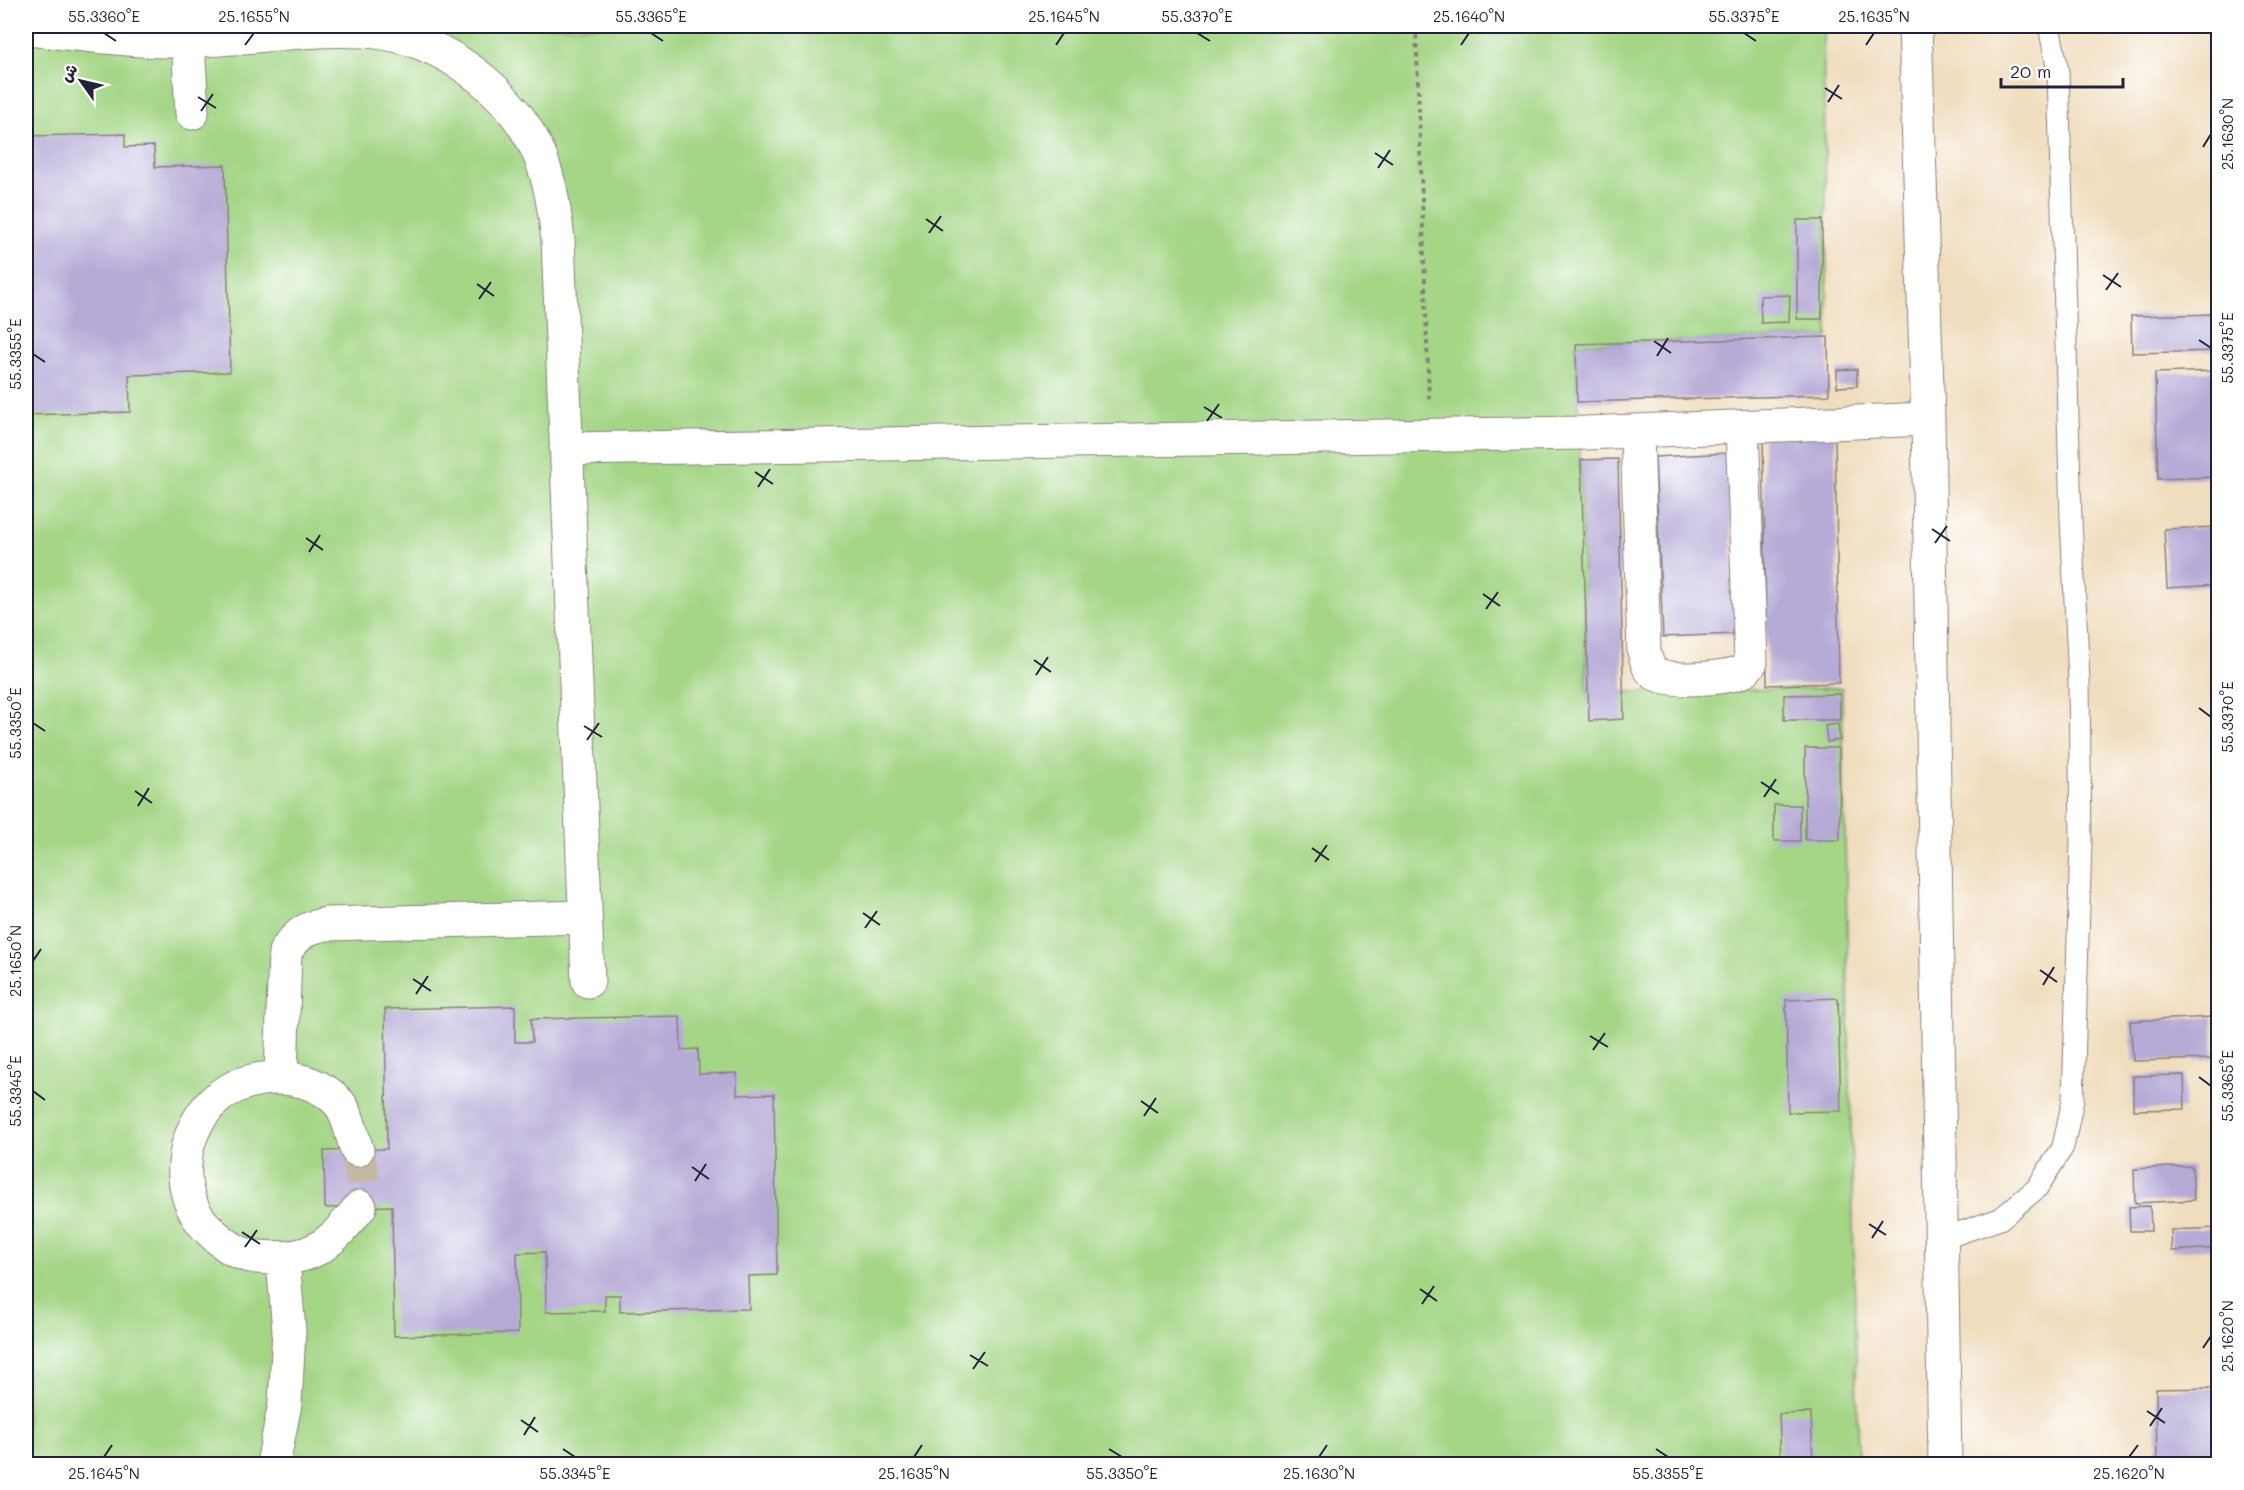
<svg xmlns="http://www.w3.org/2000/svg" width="2244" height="1490" font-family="Mali,'Playpen Sans Arabic',sans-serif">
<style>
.green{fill:#a4d686;stroke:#637c60;stroke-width:1.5}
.building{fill:#b6aad7}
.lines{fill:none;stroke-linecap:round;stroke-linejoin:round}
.minor-tunnel{stroke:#c7b8a4;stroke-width:33;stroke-dasharray:33 16;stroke-linecap:butt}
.service-casing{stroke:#89807c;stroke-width:23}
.minor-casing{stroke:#89807c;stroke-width:35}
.path{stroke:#89807c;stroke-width:4;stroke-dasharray:4.5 4.5;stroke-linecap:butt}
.service{stroke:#fff;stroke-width:21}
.minor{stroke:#fff;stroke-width:33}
.ticks{fill:none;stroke:#22223b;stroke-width:2}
.neatline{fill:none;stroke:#22223b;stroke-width:2}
.ticks-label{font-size:15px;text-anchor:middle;fill:#22223b}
</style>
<rect width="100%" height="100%" fill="#fff"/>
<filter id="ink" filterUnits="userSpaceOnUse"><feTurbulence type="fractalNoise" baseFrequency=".0167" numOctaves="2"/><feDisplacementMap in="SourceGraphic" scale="12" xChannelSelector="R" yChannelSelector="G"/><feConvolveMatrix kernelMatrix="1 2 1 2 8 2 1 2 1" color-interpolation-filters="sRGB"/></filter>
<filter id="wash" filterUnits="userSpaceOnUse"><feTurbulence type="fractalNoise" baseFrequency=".008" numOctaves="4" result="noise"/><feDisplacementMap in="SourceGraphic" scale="24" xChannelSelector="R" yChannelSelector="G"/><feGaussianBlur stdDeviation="1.35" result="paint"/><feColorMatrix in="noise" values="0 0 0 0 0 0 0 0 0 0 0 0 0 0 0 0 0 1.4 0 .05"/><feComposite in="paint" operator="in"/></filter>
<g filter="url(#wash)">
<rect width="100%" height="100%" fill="#f0ddbe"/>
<path class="green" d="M26,26H1823L1828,337L1576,344L1587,693L1842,688L1858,1464H26Z"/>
<g id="blocks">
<path class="building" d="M125,134V147L154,146L155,167L225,165L230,372L129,375L130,412L26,415V136Z
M1797,220H1822V319H1797Z
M1790,295L1789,322L1761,323L1760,296Z
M2218,314V351L2132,353L2131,316Z
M1828,337L1829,395L1577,402L1576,344Z
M1857,369V386L1837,387V370Z
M2218,371V477L2158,479L2155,373Z
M1835,432L1839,683L1767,685L1763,434Z
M1728,453L1736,634L1663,637L1655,457Z
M1618,459L1624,719L1589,721L1581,460Z
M2218,527V585L2167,588L2164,529Z
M1840,694V720H1784V695Z
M1838,724L1840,740L1827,742L1825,726Z
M1805,748H1839L1840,840H1805Z
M1774,805H1800V841H1774Z
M1838,998L1841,1111L1788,1112L1786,1000Z
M515,1006V1042H532L531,1019L680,1016L681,1050L698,1049L699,1074L737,1073V1095L774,1094L777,1275L748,1276L749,1309L620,1312V1295H605V1311L546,1312L545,1252L517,1253L518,1333L394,1336L392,1206L325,1208L324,1151L387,1149L385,1009Z
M2213,1017L2214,1059L2133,1061L2130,1021Z
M2184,1075L2185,1109L2133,1110V1076Z
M2192,1166L2194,1200L2135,1203L2134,1169Z
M2150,1206L2151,1231H2130L2129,1207Z
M2218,1228V1248L2172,1251L2171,1230Z
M2215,1388L2216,1464H2157L2156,1389Z
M1811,1413L1813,1464H1781L1779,1414Z"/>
</g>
</g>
<g filter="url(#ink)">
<use href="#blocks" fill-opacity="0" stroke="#89807c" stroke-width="1.5"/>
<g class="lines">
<path class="minor-tunnel" d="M357,1150L364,1185L360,1207"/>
<g class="service-casing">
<path id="service" d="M1941,1239L2000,1219L2037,1188L2063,1147L2073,1100L2081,842L2079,681L2071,519L2058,71L2049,26"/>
</g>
<g class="minor-casing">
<path id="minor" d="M1915,26L1928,419L1945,1464
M26,29C80,34 135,42 189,41C247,39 304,28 362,31C430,33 500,80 532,139C549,170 554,205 558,240L588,981
M188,41L192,113
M1637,431L1644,651C1646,658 1647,667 1653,672C1665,684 1726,678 1741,672C1746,670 1748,666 1751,662L1742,427
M566,449L1585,433L1928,419
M281,1078L285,952C297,934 306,927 327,924L585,917
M357,1150C352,1137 348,1113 339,1103C309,1069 245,1071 214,1101C180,1133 173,1193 207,1228C220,1241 237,1256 257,1257C311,1262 327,1248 360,1207
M273,1464L285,1404L289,1331L283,1260"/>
</g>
<path class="path" d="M1416,26L1429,400"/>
<use href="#service" class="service"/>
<use href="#minor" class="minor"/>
</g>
</g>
<path class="ticks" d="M104,33L116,41M651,33L663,41M1197,33L1210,41M1744,33L1756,41M245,45L254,33M1056,45L1064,33M1461,45L1469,33M1866,45L1874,33M1825,88L1842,99M198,97L216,108M1828,102L1839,85M201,111L213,94M2203,147L2211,134M1375,153L1393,165M1378,168L1390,150M926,219L943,231M929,233L941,216M2103,275L2121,287M477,284L494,296M2106,290L2118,273M479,299L491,282M2199,340L2211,348M1654,341L1671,353M33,354L45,362M1657,356L1668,338M1204,407L1222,418M1207,421L1219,404M755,472L773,484M758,487L770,469M1932,529L1950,541M306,538L323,550M1935,543L1947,526M309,552L320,535M1483,594L1500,606M1486,609L1498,592M1034,660L1051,672M1036,675L1048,657M2199,708L2211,717M33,723L45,731M584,726L602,737M587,740L599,723M1761,782L1779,794M135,791L152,803M1764,797L1776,779M138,806L149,788M1312,848L1329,860M1315,862L1327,845M863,913L880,925M865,928L877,911M33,961L41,949M2040,970L2057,982M413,979L431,991M2043,985L2054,967M416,994L428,976M1590,1036L1608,1047M1593,1050L1605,1033M2199,1077L2211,1086M33,1091L45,1100M1141,1101L1158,1113M1144,1116L1156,1098M692,1167L709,1179M695,1181L706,1164M1869,1224L1886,1235M242,1232L260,1244M1872,1238L1883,1221M245,1247L257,1230M1420,1289L1437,1301M1422,1304L1434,1286M2203,1348L2211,1336M970,1355L988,1366M973,1369L985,1352M2147,1411L2165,1423M521,1420L538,1432M2150,1426L2162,1408M524,1435L535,1417M563,1449L575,1457M1109,1449L1122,1457M1656,1449L1668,1457M104,1457L112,1445M914,1457L922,1445M1319,1457L1327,1445M2129,1457L2138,1445"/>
<rect width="2244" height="1490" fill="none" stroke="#fff" stroke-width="66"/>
<g transform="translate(81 81) rotate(304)" stroke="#ffffff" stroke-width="4.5" paint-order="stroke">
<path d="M0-4.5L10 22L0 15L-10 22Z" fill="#22223b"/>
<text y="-9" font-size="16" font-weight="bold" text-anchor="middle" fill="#22223b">ش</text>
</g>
<path d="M2001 78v9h122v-9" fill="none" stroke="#22223b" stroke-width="3"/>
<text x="2010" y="78" font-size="18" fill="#22223b" stroke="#ffffff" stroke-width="4.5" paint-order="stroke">20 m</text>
<rect x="33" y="33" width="2178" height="1424" class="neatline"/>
<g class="ticks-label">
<text x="104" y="22">55.3360°E</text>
<text x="254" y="22">25.1655°N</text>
<text x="651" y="22">55.3365°E</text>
<text x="1064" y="22">25.1645°N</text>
<text x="1197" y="22">55.3370°E</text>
<text x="1469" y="22">25.1640°N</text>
<text x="1744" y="22">55.3375°E</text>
<text x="1874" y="22">25.1635°N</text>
<text transform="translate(2228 134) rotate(-90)" y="5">25.1630°N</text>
<text transform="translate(2228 348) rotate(-90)" y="5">55.3375°E</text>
<text transform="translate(16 354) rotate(-90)" y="5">55.3355°E</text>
<text transform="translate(2228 717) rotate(-90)" y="5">55.3370°E</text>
<text transform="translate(16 723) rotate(-90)" y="5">55.3350°E</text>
<text transform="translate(16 961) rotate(-90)" y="5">25.1650°N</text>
<text transform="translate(2228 1086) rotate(-90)" y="5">55.3365°E</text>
<text transform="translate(16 1091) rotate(-90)" y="5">55.3345°E</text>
<text transform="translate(2228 1336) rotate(-90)" y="5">25.1620°N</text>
<text x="104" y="1479">25.1645°N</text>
<text x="575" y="1479">55.3345°E</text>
<text x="914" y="1479">25.1635°N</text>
<text x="1122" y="1479">55.3350°E</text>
<text x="1319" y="1479">25.1630°N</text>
<text x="1668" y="1479">55.3355°E</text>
<text x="2129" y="1479">25.1620°N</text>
</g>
</svg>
